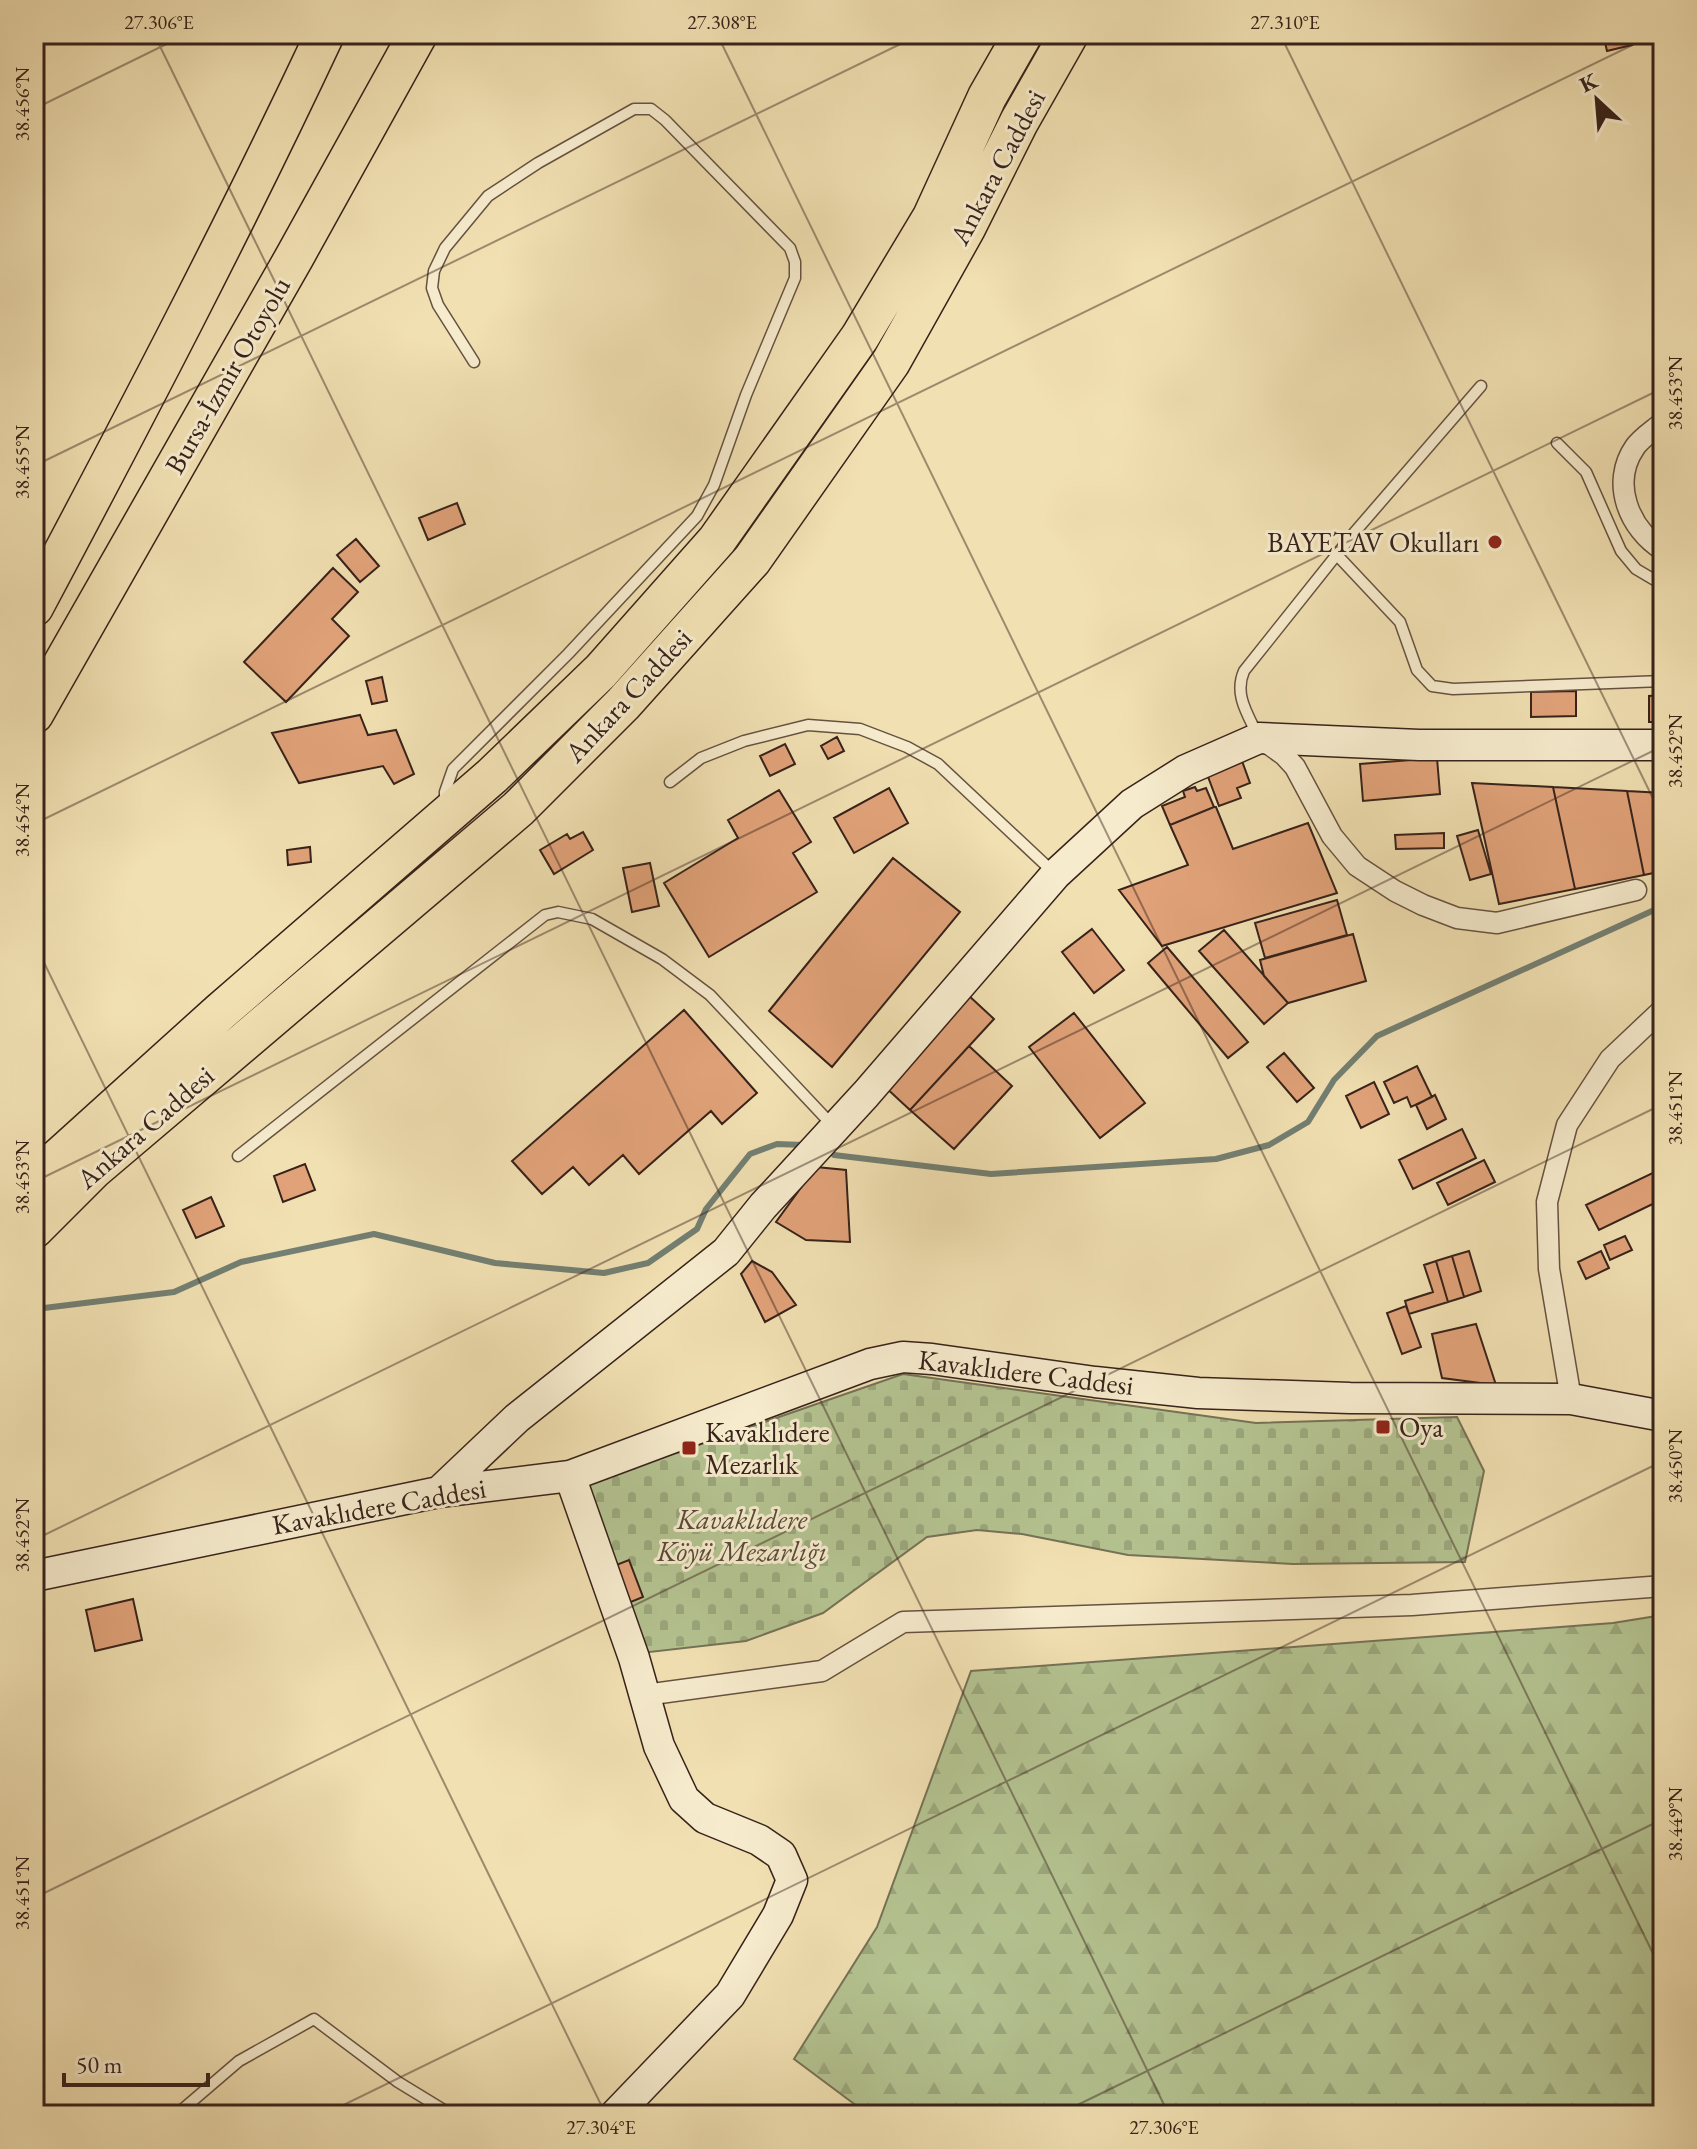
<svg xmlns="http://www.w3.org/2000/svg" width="1697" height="2149" font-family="'EB Garamond',serif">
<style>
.forest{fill:url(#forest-firs);stroke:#767256;stroke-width:2}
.cemetery{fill:url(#cemetery-stones);stroke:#767256;stroke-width:2}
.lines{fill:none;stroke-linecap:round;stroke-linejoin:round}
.stream{stroke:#737f72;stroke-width:6}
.building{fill:#e1a279;stroke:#37221a;stroke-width:2}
.lane-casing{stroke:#665240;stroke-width:13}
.street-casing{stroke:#665240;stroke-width:23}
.secondary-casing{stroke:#37221a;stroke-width:33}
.highway-casing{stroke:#37221a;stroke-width:41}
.lane{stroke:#f6ebcd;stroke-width:10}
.street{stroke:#f6ebcd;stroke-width:20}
.secondary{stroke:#f6ebcd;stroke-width:30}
.highway{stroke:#f1e0b2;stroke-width:38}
.ticks{fill:none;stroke:#37221a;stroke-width:2;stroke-opacity:0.45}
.poi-dot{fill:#8f2418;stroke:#f6ebcd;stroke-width:3}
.labels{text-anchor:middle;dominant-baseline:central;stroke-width:6;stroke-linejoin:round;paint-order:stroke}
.street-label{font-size:28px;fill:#37221a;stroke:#f6ebcd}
.poi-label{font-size:28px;fill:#37221a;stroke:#f6ebcd;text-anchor:start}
.park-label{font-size:28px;font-style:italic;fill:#564a38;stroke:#f6ebcd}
.neatline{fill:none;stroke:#37221a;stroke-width:3}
.ticks-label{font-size:20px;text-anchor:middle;fill:#37221a}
</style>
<defs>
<pattern id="forest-firs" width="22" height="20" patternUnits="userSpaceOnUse" patternTransform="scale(2)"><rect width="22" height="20" fill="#b4c391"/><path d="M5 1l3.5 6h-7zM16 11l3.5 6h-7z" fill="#9ba77c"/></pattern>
<pattern id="cemetery-stones" width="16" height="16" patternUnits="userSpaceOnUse" patternTransform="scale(2)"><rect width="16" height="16" fill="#b4c391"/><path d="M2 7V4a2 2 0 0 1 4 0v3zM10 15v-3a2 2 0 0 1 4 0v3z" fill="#9ba77c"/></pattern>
</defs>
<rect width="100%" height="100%" fill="#f1e0b2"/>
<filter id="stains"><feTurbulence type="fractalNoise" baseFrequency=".0025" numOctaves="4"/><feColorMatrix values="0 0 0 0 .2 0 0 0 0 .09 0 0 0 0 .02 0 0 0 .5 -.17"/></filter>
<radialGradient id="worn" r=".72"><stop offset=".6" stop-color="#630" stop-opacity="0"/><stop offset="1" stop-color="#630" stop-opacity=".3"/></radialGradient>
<path class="forest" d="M1663,1615V2115H869L794,2059L877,1927L971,1671L1613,1623Z"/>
<path class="cemetery" d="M903,1374L1256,1423L1457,1417L1484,1471L1465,1562L1293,1564L1128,1555L1022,1534L977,1530L927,1537L823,1613L746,1641L641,1653L577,1487Z"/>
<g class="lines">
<path class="stream" d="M834,1155L991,1174L1216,1159L1269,1145L1308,1122L1334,1080L1377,1036L1663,906
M36,1309L174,1292L241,1262L374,1234L495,1263L604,1273L648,1263L697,1229L706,1209L750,1154L777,1144L804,1145"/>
</g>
<path class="building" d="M1603,34H1629L1632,45L1607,51Z
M457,503L465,524L428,540L419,518Z
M356,539L379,566L360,582L337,555Z
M333,568L358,592L332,619L349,636L286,702L244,662Z
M382,677L387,701L372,704L366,681Z
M1576,691V716L1531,717V692Z
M1663,695V722H1649V696Z
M360,715L368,735L396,730L414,774L394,784L383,766L299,783L272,733Z
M837,737L844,751L828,759L821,746Z
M785,744L795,764L770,776L760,756Z
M1437,758L1440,794L1363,801L1360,764Z
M1242,761L1250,783L1237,788L1241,798L1219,806L1207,774Z
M1472,783L1553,787L1575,889L1499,904Z
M1195,787L1197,791L1206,788L1214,807L1170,825L1162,806L1185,797L1183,791Z
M1553,787L1627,791L1644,875L1575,889Z
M889,788L908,823L854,853L834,818Z
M779,790L811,842L793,853L817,892L709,957L664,883L738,838L728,820Z
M1627,791L1663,793V871L1644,875Z
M1214,807H1216L1233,849L1308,823L1337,893L1162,946L1119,890L1188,865L1170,825Z
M1478,830L1491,874L1470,880L1457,836Z
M583,832L593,850L554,874L540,850L567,834L570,839Z
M1444,833V848L1396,849L1395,835Z
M310,847L311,862L288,865L287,850Z
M893,858L960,912L832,1067L769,1011Z
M650,863L659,906L632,912L623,868Z
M1337,900L1347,935L1265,958L1255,923Z
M1092,929L1124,970L1094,993L1062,952Z
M1224,930L1288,1003L1264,1024L1199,951Z
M1353,934L1366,981L1288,1003L1264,976L1260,960Z
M1167,947L1248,1042L1228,1058L1148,963Z
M967,994L994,1019L910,1110L883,1085Z
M684,1010L757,1093L722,1124L711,1111L639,1174L623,1155L589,1185L573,1167L542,1194L512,1161Z
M1074,1013L1145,1103L1100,1138L1029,1047Z
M969,1046L1012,1086L954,1149L910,1110Z
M1284,1053L1314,1088L1297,1102L1267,1067Z
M1417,1066L1432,1097L1411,1107L1407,1097L1394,1103L1384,1082Z
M1374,1082L1389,1114L1361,1128L1346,1096Z
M1435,1095L1446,1119L1427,1129L1416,1105Z
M1462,1129L1476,1158L1413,1189L1399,1160Z
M1484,1160L1495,1182L1448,1205L1437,1183Z
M305,1164L315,1190L283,1202L274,1176Z
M816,1167L846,1170L850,1242L806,1240L776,1222Z
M1663,1168V1199L1599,1230L1586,1205Z
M211,1197L224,1226L196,1238L183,1210Z
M1625,1236L1632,1250L1610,1260L1604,1245Z
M1469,1251L1481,1291L1464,1297L1452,1256Z
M1601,1251L1609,1268L1586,1279L1578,1262Z
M1452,1256L1464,1297L1448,1302L1436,1261Z
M752,1261L772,1272L796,1305L765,1322L741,1274Z
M1436,1261L1448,1302L1409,1314L1405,1301L1433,1292L1424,1265Z
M1406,1306L1421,1347L1402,1354L1387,1313Z
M1476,1324L1496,1385L1442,1378L1432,1334Z
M629,1560L643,1597L626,1604L611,1567Z
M133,1599L142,1640L95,1651L86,1610Z"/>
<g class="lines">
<g class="lane-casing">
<path id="lane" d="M1557,443L1586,472L1621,551L1636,569L1663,585
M1337,555L1400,622L1417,670L1432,686L1453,689L1663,681
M1257,734C1247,713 1234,694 1244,671L1354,533L1481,386
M670,782L701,758L744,741L808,725L860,729L907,747L938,764L1052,871
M445,803V792L453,769L568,654L697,516L714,485L746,395L795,278V262L790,248L665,120L651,109H634L538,163L488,196L445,248L434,271L432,288L438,305L474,362
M238,1156L545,915L558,912L592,919L662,959L710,995L833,1126
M176,2115L239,2061L314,2019L398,2082L452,2115"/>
</g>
<g class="street-casing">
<path id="street" d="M1663,422C1654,430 1641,438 1635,447C1610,483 1629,529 1663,550
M1263,740L1284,755L1295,767L1332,836L1357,866L1395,891L1423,905L1457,918L1497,923L1636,890
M1571,1399L1549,1269L1547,1202L1567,1125L1610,1059L1663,1009
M645,1695L822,1671L903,1622L1412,1605L1663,1586"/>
</g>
<g class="secondary-casing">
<path id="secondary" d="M570,1476L634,1658L659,1746L684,1799L705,1818L759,1840L781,1855L792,1880L778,1915L730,1995L615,2115
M439,1492L517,1418L726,1252L763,1206L866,1094L1056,874L1132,804L1186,770L1259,738L1419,745H1663
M34,1576L439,1492L570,1476L870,1364L903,1357L932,1359L1095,1382L1198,1393L1350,1398L1571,1399L1663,1416"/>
</g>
<g class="highway-casing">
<path id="highway" d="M34,607C135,417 234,228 325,34
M34,714L295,256L418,34
M34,1180L220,1012L492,776L601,671L717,540L860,337L932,217L987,97L1023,34
M34,1229L93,1170L518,809L623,704L752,560L891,362L966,228L1019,122L1069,34"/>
</g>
<use href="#lane" class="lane"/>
<use href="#street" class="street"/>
<use href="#secondary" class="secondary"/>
<use href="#highway" class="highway"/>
</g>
<path class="ticks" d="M154,34L1169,2115M717,34L1663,1974M1280,34L1663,819M34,109L187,34M34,466L921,34M34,824L1655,34M34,942L606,2115M34,1182L1663,388M34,1540L1663,746M34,1898L1663,1104M34,2096L43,2115M323,2115L1663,1461M1057,2115L1663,1819"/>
<g class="poi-dot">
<circle cx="1495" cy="542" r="8"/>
<rect x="1375" y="1419" width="16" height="16" rx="4"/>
<rect x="681" y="1440" width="16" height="16" rx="4"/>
</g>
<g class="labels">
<g class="street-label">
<text transform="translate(997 167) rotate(-62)">Ankara Caddesi</text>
<text transform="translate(227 375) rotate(-60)">Bursa-İzmir Otoyolu</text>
<text transform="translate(628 695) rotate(-47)">Ankara Caddesi</text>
<text transform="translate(145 1127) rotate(-41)">Ankara Caddesi</text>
<text transform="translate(1026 1372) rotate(7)">Kavaklıdere Caddesi</text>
<text transform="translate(379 1506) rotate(-10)">Kavaklıdere Caddesi</text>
</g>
<g class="poi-label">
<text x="1479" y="542" text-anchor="end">BAYETAV Okulları</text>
<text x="1399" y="1427">Oya</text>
<text x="705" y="1432">Kavaklıdere<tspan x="705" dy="32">Mezarlık</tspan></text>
</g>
<g class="park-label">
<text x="742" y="1519">Kavaklıdere<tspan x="742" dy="32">Köyü Mezarlığı</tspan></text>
</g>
</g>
<rect width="1697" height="2149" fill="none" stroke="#f1e0b2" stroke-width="88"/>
<g transform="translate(1597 100) rotate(334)" stroke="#f6ebcd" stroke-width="6" paint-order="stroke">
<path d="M0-6L14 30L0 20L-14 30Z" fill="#37221a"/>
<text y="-12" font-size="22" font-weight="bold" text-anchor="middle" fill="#37221a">K</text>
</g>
<path d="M64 2073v12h144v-12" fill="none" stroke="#37221a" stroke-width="4"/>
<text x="76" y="2073" font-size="24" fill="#37221a" stroke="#f6ebcd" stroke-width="6" paint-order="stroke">50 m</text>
<rect x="44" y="44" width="1609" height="2061" class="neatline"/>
<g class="ticks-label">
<text x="159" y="29">27.306°E</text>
<text x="722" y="29">27.308°E</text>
<text x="1285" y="29">27.310°E</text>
<text transform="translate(22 104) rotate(-90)" y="7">38.456°N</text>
<text transform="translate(1675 393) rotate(-90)" y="7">38.453°N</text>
<text transform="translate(22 462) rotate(-90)" y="7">38.455°N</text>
<text transform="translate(1675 751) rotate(-90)" y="7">38.452°N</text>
<text transform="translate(22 820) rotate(-90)" y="7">38.454°N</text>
<text transform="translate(1675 1108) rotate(-90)" y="7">38.451°N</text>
<text transform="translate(22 1177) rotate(-90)" y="7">38.453°N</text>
<text transform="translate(1675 1466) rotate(-90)" y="7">38.450°N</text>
<text transform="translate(22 1535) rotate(-90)" y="7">38.452°N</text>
<text transform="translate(1675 1824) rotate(-90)" y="7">38.449°N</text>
<text transform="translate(22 1893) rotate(-90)" y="7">38.451°N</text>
<text x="601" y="2134">27.304°E</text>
<text x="1164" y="2134">27.306°E</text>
</g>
<rect width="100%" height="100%" filter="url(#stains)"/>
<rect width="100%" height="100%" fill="url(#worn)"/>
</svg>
